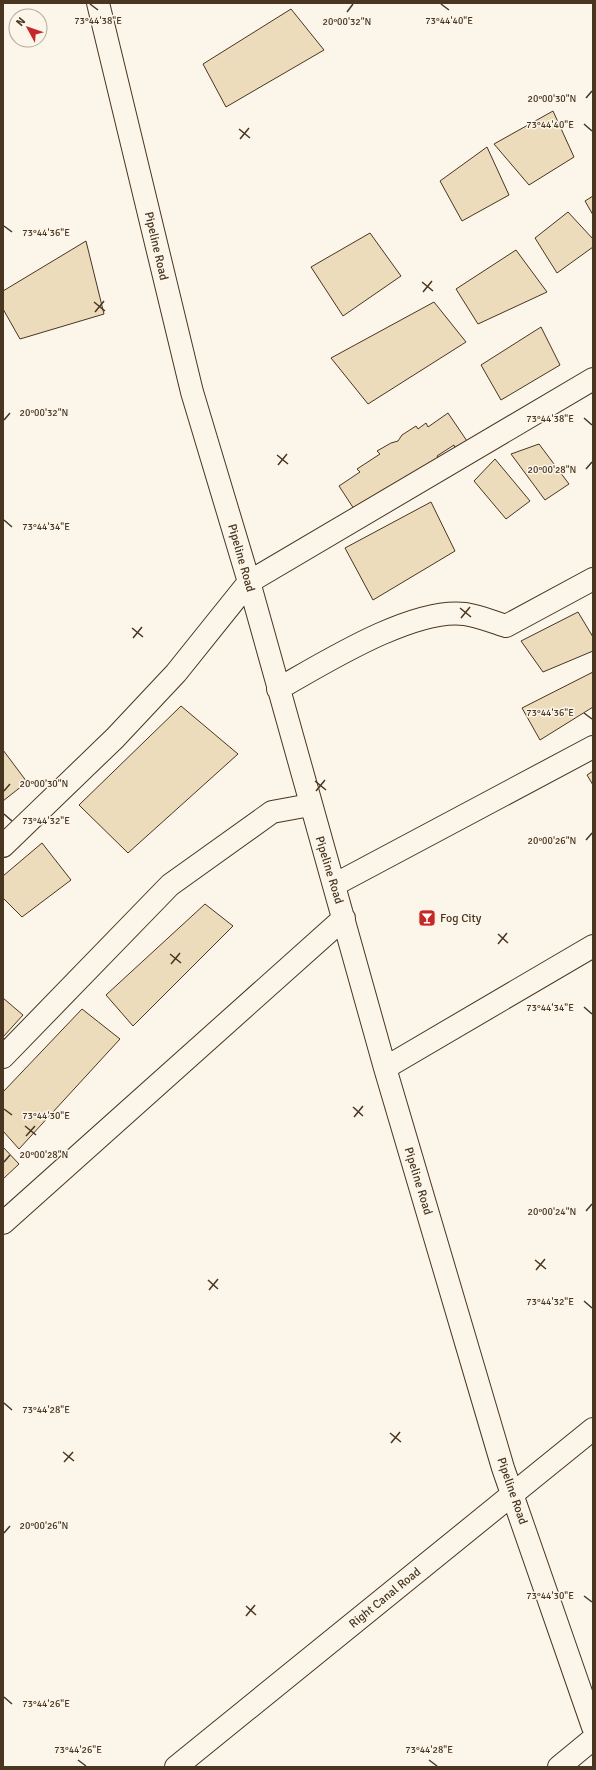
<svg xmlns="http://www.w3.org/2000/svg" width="596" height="1770" font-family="Signika,sans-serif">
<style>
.building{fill:#ecdcbc;stroke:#4a3520}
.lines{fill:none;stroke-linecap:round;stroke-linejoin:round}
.minor-casing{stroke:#4a3520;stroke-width:24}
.minor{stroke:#fbf6e9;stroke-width:22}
.ticks{fill:none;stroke:#4a3520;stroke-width:1.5}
.labels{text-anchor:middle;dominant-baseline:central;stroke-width:3;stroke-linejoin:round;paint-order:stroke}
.street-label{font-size:12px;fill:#4a3520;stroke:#fbf6e9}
.poi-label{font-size:12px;fill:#4a3520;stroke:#fbf6e9;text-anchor:start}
.ticks-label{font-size:10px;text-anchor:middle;fill:#4a3520;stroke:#fbf6e9;stroke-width:3;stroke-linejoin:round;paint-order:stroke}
</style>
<rect width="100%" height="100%" fill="#fbf6e9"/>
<path class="building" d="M291,9L324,50L226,107L203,64Z
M553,111L574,157L529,185L494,144Z
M487,147L509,195L462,221L440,181Z
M593,196V215L585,201Z
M568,212L593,239V247L557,273L535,238Z
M370,233L401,276L343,316L311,267Z
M86,241L104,314L20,339L3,309V291Z
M516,250L547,292L478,324L456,289Z
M434,302L466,342L368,404L331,358Z
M541,327L560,365L501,400L481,365Z
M448,413L467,441L455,449L454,445L437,456L440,461L356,512L339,486L360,472L357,469L380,454L377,451L391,443L398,441L402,435L416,426L418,429L426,423L428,427Z
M539,444L569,484L545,500L511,454Z
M495,459L530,501L506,519L474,481Z
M431,502L455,551L373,600L345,548Z
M578,612L593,637V651L543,672L521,641Z
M593,672V707L540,740L522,708Z
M181,706L238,754L128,853L79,805Z
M3,750L27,782L3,801Z
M593,771V785L587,775Z
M42,843L71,880L22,917L3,898V876Z
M205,904L233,926L133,1026L106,995Z
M3,998L23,1015L3,1037Z
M82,1009L120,1039L19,1149L3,1131V1092Z
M3,1147L19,1164L3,1179Z"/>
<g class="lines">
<g class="minor-casing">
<path id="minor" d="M98,3L192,392L249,582L385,1068L503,1468L593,1727
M278,689C324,663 413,607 465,614C479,616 493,622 506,626L593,579
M3,846L115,738L176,673L249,582L593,379
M334,885L593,747
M3,1057L170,885L272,812L310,805
M385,1068L593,946
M3,1223L344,918
M176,1767L593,1429
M559,1767L593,1739"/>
</g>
<use href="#minor" class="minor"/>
</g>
<path class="ticks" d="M90,4L98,10M441,4L449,10M347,12L353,4M586,98L592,91M584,124L592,131M239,129L250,138M240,139L249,128M4,226L12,232M422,282L433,291M423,292L432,281M94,302L105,311M95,312L104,301M584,418L592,425M4,420L10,413M277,455L288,464M278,465L287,454M586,469L592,462M4,520L12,527M460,608L471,617M461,618L470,607M132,628L143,637M133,638L142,627M584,713L592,719M315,781L326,790M4,791L10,784M316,791L325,780M4,814L12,821M586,840L592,833M498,934L508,943M498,944L507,933M170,954L181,963M171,964L180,953M584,1007L592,1014M353,1107L363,1116M4,1109L12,1115M354,1117L363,1106M25,1126L36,1135M26,1136L35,1126M4,1162L10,1155M586,1211L592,1204M535,1260L546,1269M536,1270L545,1259M208,1280L218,1289M209,1290L218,1279M584,1301L592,1308M4,1403L12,1410M390,1433L401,1442M391,1443L400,1432M63,1452L74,1461M64,1462L73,1452M4,1533L10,1526M584,1596L592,1602M246,1606L256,1615M246,1616L255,1605M4,1697L12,1704M78,1760L86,1766M429,1760L437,1766"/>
<defs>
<g id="bar-square" transform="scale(0.9)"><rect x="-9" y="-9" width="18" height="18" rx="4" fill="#c62828" stroke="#fbf6e9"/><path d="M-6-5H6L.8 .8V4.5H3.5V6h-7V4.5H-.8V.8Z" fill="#fff"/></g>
</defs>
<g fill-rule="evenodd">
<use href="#bar-square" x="427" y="918"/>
</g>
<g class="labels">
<g class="street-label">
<text transform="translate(156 246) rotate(77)">Pipeline Road</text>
<text transform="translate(241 558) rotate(74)">Pipeline Road</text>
<text transform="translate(329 870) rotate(73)">Pipeline Road</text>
<text transform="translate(418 1181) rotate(73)">Pipeline Road</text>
<text transform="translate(512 1491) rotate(71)">Pipeline Road</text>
<text transform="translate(385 1598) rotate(-39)">Right Canal Road</text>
</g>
<g class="poi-label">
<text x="440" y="918">Fog City</text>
</g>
</g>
<g class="ticks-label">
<text x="98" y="24">73°44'38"E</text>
<text x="449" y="24">73°44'40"E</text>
<text x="347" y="25">20°00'32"N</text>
<text x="552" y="102">20°00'30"N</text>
<text x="550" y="128">73°44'40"E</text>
<text x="46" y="236">73°44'36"E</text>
<text x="44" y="416">20°00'32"N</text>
<text x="550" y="422">73°44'38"E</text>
<text x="552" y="473">20°00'28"N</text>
<text x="46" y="530">73°44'34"E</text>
<text x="550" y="716">73°44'36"E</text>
<text x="44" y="787">20°00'30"N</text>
<text x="46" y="824">73°44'32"E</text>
<text x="552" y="844">20°00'26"N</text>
<text x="550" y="1011">73°44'34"E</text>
<text x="46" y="1119">73°44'30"E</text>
<text x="44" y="1158">20°00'28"N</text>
<text x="552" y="1215">20°00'24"N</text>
<text x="550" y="1305">73°44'32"E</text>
<text x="46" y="1413">73°44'28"E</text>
<text x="44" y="1529">20°00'26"N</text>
<text x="550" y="1599">73°44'30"E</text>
<text x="46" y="1707">73°44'26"E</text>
<text x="78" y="1753">73°44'26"E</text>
<text x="429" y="1753">73°44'28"E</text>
</g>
<rect width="596" height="1770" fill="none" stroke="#4a3520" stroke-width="8"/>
<g transform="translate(28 28) rotate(310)"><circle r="19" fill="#fbf6e9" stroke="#b4a999"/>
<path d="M0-3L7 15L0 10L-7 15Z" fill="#c62828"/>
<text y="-6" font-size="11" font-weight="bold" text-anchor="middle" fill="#4a3520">N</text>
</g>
</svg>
